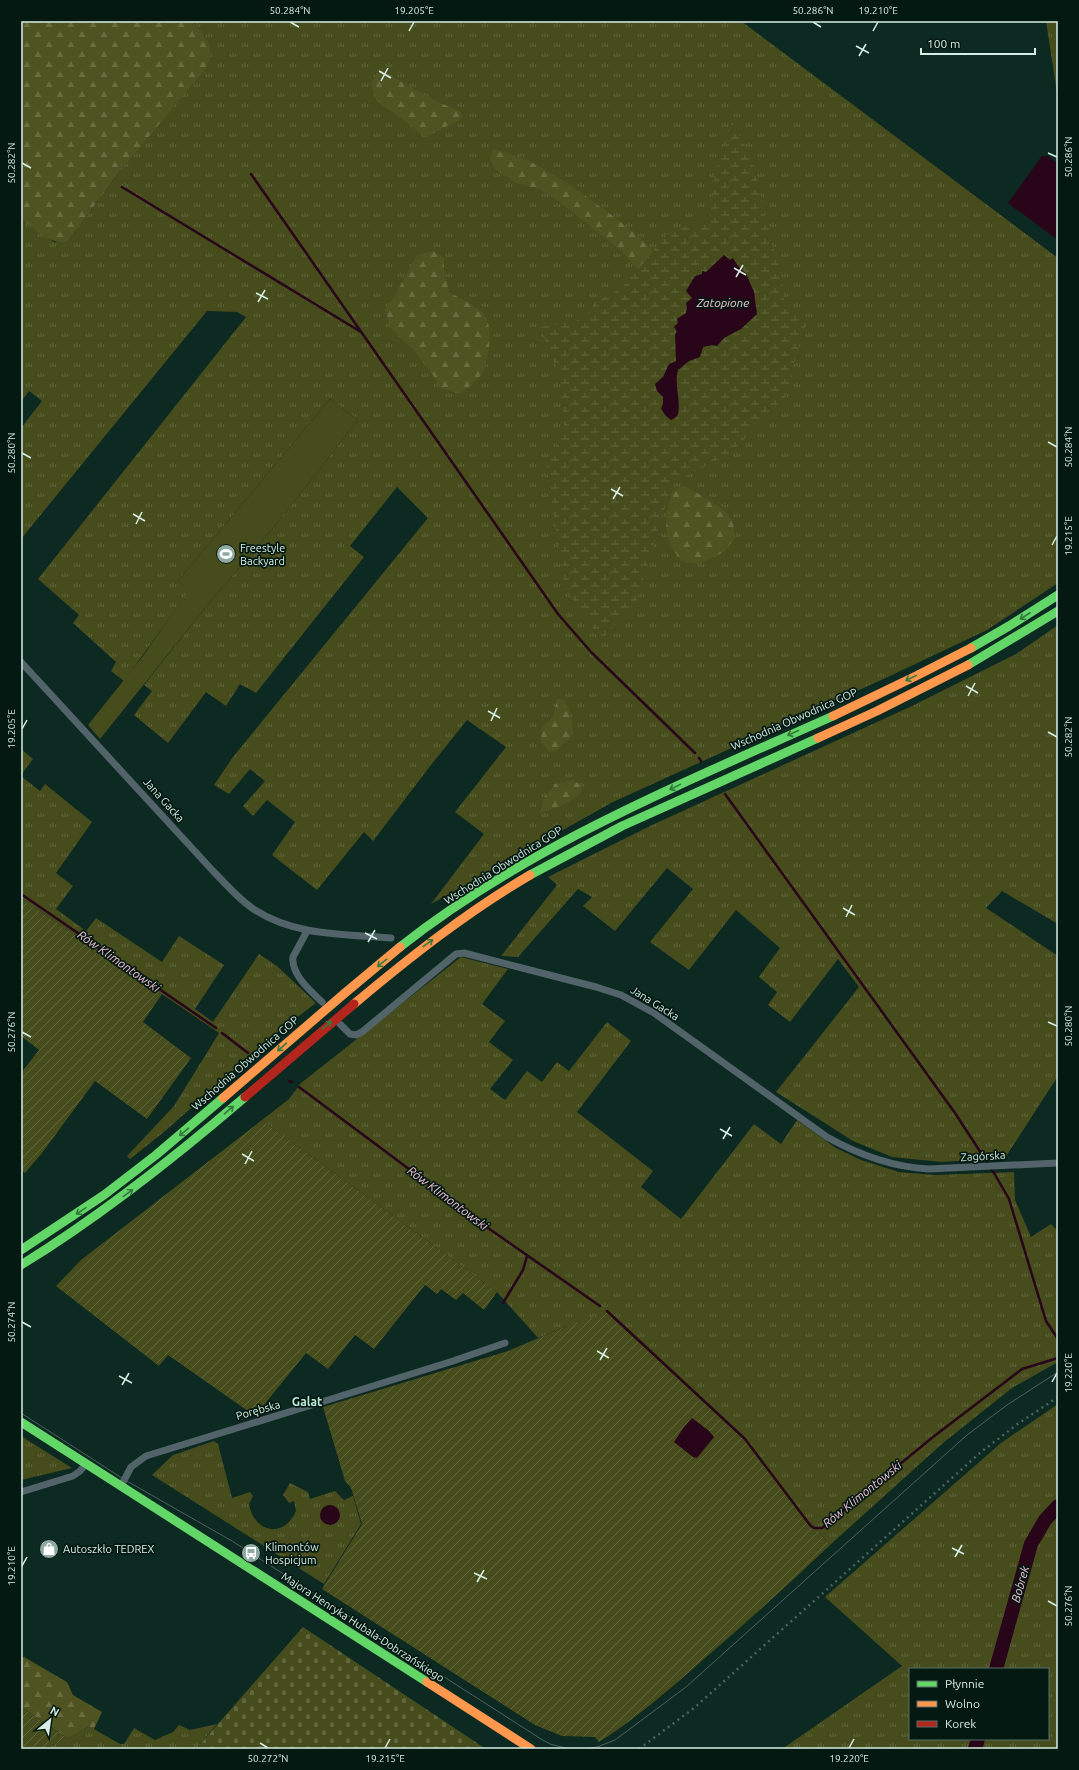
<svg xmlns="http://www.w3.org/2000/svg" width="1079" height="1770" font-family="Ubuntu,sans-serif">
<style>
.grass{fill:url(#grass-tufts);fill-rule:evenodd}
.forest{fill:url(#forest-firs)}
.wetland{fill:url(#wetland-marsh)}
.cemetery{fill:url(#cemetery-stones)}
.garden{fill:url(#garden-furrows)}
.pitch{fill:#464c1c}
.water{fill:#29051a}
.lines{fill:none;stroke-linecap:round;stroke-linejoin:round}
.stream{stroke:#29051a;stroke-width:2.5}
.river{stroke:#29051a;stroke-width:14}
.street{stroke:#526369;stroke-width:7}
.fast{stroke:#63d668;stroke-width:9}
.slow{stroke:#ff974d;stroke-width:9}
.jam{stroke:#b3261e;stroke-width:9}
.tram{stroke:#4d615f;stroke-width:1}
.rail{stroke:#4d615f;stroke-width:2.5;stroke-dasharray:2 4;stroke-linecap:butt}
.oneway{stroke:#34783e}
.ticks{fill:none;stroke:#d6efe5;stroke-width:1.5}
.labels{text-anchor:middle;dominant-baseline:central;stroke-width:3.5;stroke-linejoin:round;paint-order:stroke}
.poi-label{font-size:11px;fill:#d6efe5;stroke:#051913;text-anchor:start}
.street-label{font-size:11px;fill:#d6efe5;stroke:#051913}
.water-label{font-size:12px;font-style:italic;fill:#f3c0d6;stroke:#051913}
.neighbourhood-label{font-size:12px;font-weight:bold;fill:#b8ecd9;stroke:#051913}
.neatline{fill:none;stroke:#d6efe5;stroke-width:1.5}
.ticks-label{font-size:10px;text-anchor:middle;fill:#d6efe5}
</style>
<defs>
<pattern id="grass-tufts" width="24" height="20" patternUnits="userSpaceOnUse"><rect width="24" height="20" fill="#464c1c"/><path d="M3 7l-1-3M5 7V3M7 7l1-3M15 17l-1-3M17 17v-4M19 17l1-3" fill="none" stroke="#60663d"/></pattern>
<pattern id="forest-firs" width="22" height="20" patternUnits="userSpaceOnUse"><rect width="22" height="20" fill="#4e5321"/><path d="M5 1l3.5 6h-7zM16 11l3.5 6h-7z" fill="#676c41"/></pattern>
<pattern id="wetland-marsh" width="20" height="14" patternUnits="userSpaceOnUse"><rect width="20" height="14" fill="#464c1c"/><path d="M1 5h8M5 5V1M11 12h8M15 12V8" fill="none" stroke="#60663d"/></pattern>
<pattern id="cemetery-stones" width="16" height="16" patternUnits="userSpaceOnUse"><rect width="16" height="16" fill="#464c1c"/><path d="M2 7V4a2 2 0 0 1 4 0v3zM10 15v-3a2 2 0 0 1 4 0v3z" fill="#60663d"/></pattern>
<pattern id="garden-furrows" width="10" height="10" patternUnits="userSpaceOnUse"><rect width="10" height="10" fill="#464c1c"/><path d="M-1 1l2-2M0 10L10 0M9 11l2-2" fill="none" stroke="#60663d"/></pattern>
</defs>
<rect width="100%" height="100%" fill="#0c2922"/>
<path class="grass" d="M193,21H741L1058,258V583L987,630L892,675L613,802L431,904L484,834L455,812L506,747L467,720L431,765L373,841L364,832L317,890L272,855L295,822L267,800L253,816L243,806L265,781L250,769L229,794L214,785L233,757L428,518L397,487L350,546L364,557L256,693L240,684L226,706L206,692L168,743L134,715L152,691L144,685L210,602L274,527L358,420L330,399L178,581L190,590L124,681L111,671L116,662L73,623L79,615L38,579L246,317L237,312L207,311L21,539V428L42,401L29,391L21,402V219L54,242L69,240L120,171L207,40Z
M1046,21H1058V98L1057,93Z
M1058,625V924L1002,891L986,908L1058,956V1076L1005,1158L941,1162L892,1157L853,1141L776,1092L859,987L838,959L790,1022L768,1005L777,992L759,977L780,948L736,910L689,970L650,942L693,889L667,868L615,931L583,906L592,897L578,889L518,957L501,956L557,885L548,877L650,826L912,706L1016,654Z
M21,749L33,759L21,775Z
M21,776L40,791L45,784L92,822L56,873L73,886L56,909L86,931L96,918L162,962L179,936L224,965L195,1009L213,1022L259,954L277,966L316,1003L270,1038L164,1132L130,1159L127,1156L174,1106L219,1033L21,898Z
M461,957L508,969L482,1004L505,1021L489,1042L513,1060L490,1089L505,1100L527,1071L542,1082L557,1062L569,1071L607,1022L631,1041L577,1112L653,1171L641,1187L681,1219L754,1124L781,1144L797,1120L836,1148L861,1160L899,1172L935,1175L1014,1172L1015,1200L1031,1237L1051,1224L1058,1231V1362L1012,1388L943,1443L830,1545L816,1529L811,1528L567,1326L538,1338L497,1292L262,1120L289,1099L301,1083Z
M1058,1404V1749H782L902,1666L825,1597L1001,1443ZM910,1669H1048V1739H910Z
M21,1436L72,1468L21,1480Z
M214,1441L218,1444L232,1498L250,1492L253,1496L249,1504C254,1533 284,1539 296,1511L294,1501L289,1503L283,1495L290,1483L308,1492L310,1499L335,1491L344,1500L353,1496L361,1524L324,1584L152,1475L173,1455Z
M217,1724L196,1749H45L88,1727L94,1729L120,1744H124L134,1728L155,1740L173,1732L179,1725L190,1730Z"/>
<path class="forest" d="M21,21H193C206,38 216,46 206,68L120,171L69,240C52,248 35,228 21,219Z
M381,70L438,102L460,111L463,118L426,137L376,100L371,83Z
M493,149C533,158 565,181 598,205C625,225 645,239 665,267L641,272L620,250L561,203L540,189L516,183L495,169L490,159Z
M433,251L444,258V270L449,292C458,297 481,308 485,316C494,329 489,369 477,380C472,385 466,389 460,394L439,387L436,379L412,348L391,329L385,310L395,295L417,255Z
M682,486C696,491 728,509 733,523C734,527 734,533 735,538L724,552L699,564L681,561C662,536 664,521 672,492Z
M557,699L564,700C572,711 573,721 573,735L556,751L549,752L541,741L542,727L553,717Z
M573,780L582,786L581,793C568,803 555,809 540,813L544,798L555,784Z
M24,1657L67,1682L73,1695L102,1712L94,1729L88,1727L67,1738L21,1707V1659Z"/>
<path class="wetland" d="M731,119L753,161L772,244L781,273L784,302L792,315L808,318L791,372L794,387L731,453L672,483L637,600L600,641L586,616L565,589L547,469L564,426L561,379L540,327L585,319L595,302L619,290L628,281L670,231L710,220L715,176Z"/>
<path class="cemetery" d="M303,1627L486,1749H196Z"/>
<path class="garden" d="M21,898L162,994L143,1022L191,1058L147,1119L95,1081L42,1153L25,1173L21,1170V1073L39,1050L21,1036Z
M262,1120L497,1292L484,1310L463,1293L456,1300L441,1289L437,1294L425,1285L374,1349L355,1335L328,1369L306,1353L255,1416L168,1355L159,1366L56,1286L81,1260Z
M607,1313L745,1440L811,1528L816,1529L830,1545C789,1584 747,1622 704,1659C670,1689 637,1718 599,1742L595,1737L562,1736L535,1725L322,1589L362,1524L351,1488L345,1481L323,1407L508,1351L567,1326Z
M21,1707L67,1738L45,1749H21Z"/>
<path class="pitch" d="M330,399L358,420L274,527L210,602L100,739L88,725L143,656L189,590L178,581Z"/>
<path class="water" d="M1042,156H1048L1058,164V240L1008,203Z
M724,255L730,260L733,258L738,266L746,274L754,292L757,314L741,329L724,338L717,346L712,345L703,347L700,357L689,361L678,370C674,385 681,400 678,414C677,417 674,419 671,420L666,416L661,409L663,404V397L657,391L655,384L663,377L669,364L676,361L675,334L677,332L674,327L678,323L677,319L686,313L687,307L686,303L692,298L686,291L695,276L702,274V271L706,272Z
M692,1418L709,1431L714,1437L697,1458L693,1457L674,1442L684,1427Z
M320 1515a10 10 0 1 1 20 0a10 10 0 1 1-20 0Z"/>
<g class="lines">
<path class="stream" d="M251,174L558,614L591,652L695,753
M122,187L361,332
M699,758L701,761
M725,794L955,1113L994,1173L1009,1199L1046,1321L1058,1339
M21,894L216,1028
M222,1033L248,1053
M289,1081L292,1082
M299,1087L488,1228L600,1306
M503,1303L523,1270L527,1256
M607,1311L745,1439L810,1525L814,1528H822L933,1437L1022,1369L1058,1358"/>
<path class="river" d="M996,1669L1031,1544L1045,1520L1058,1506
M975,1749L978,1739"/>
<path class="street" d="M21,662L213,871C226,884 239,900 255,910C295,936 345,934 391,938
M307,931L293,957C291,975 311,991 322,1002
M340,1024L350,1034L356,1035L362,1032L456,954L464,953L596,987L621,995L654,1013L827,1137C859,1155 892,1167 929,1169L1058,1163
M121,1486L131,1467L146,1456L328,1400L453,1361L505,1343
M21,1492L73,1476L80,1471L86,1464"/>
<path class="fast" d="M971,648L1009,626L1058,595
M968,665L1058,611
M530,875L622,826L818,738
M400,947C529,845 684,783 833,716
M21,1250L104,1195L156,1155L223,1098
M21,1265C101,1216 174,1158 245,1097
M21,1422L427,1682"/>
<path class="slow" d="M833,716L916,676L971,648
M818,738L877,711L968,665
M354,1004C410,957 467,912 530,875
M223,1098L345,993L400,947
M427,1682L531,1749"/>
<path class="jam" d="M245,1097L354,1004"/>
<path class="tram" d="M21,1413L125,1480L232,1541L541,1739L550,1744L569,1749
M586,1749L597,1747L615,1740L686,1687L967,1435L1007,1405L1058,1372"/>
<path class="rail" d="M639,1749L694,1708L981,1452L1019,1423L1058,1397"/>
</g>
<defs><path id="oneway-shaft" d="M-6 0H5M1.5-3L5.5 0L1.5 3" fill="none" stroke-width="1.6" stroke-linecap="round" stroke-linejoin="round"/></defs>
<g class="oneway">
<use href="#oneway-shaft" transform="translate(1025 616) rotate(147)"/>
<use href="#oneway-shaft" transform="translate(911 678) rotate(154)"/>
<use href="#oneway-shaft" transform="translate(793 733) rotate(156)"/>
<use href="#oneway-shaft" transform="translate(675 787) rotate(154)"/>
<use href="#oneway-shaft" transform="translate(428 943) rotate(-36)"/>
<use href="#oneway-shaft" transform="translate(382 963) rotate(141)"/>
<use href="#oneway-shaft" transform="translate(327 1025) rotate(-41)"/>
<use href="#oneway-shaft" transform="translate(282 1047) rotate(139)"/>
<use href="#oneway-shaft" transform="translate(229 1110) rotate(-41)"/>
<use href="#oneway-shaft" transform="translate(184 1132) rotate(140)"/>
<use href="#oneway-shaft" transform="translate(128 1193) rotate(-36)"/>
<use href="#oneway-shaft" transform="translate(81 1211) rotate(146)"/>
</g>
<path class="ticks" d="M290,22L299,27M813,22L821,27M409,31L414,22M873,31L878,22M856,46L869,53M859,56L866,44M379,71L391,78M381,81L388,68M1048,153L1057,157M22,163L31,168M734,268L746,275M736,277L743,265M256,293L268,299M258,302L265,290M1048,442L1057,447M22,453L31,458M611,489L623,496M613,499L620,487M133,514L145,521M136,524L142,512M1052,545L1057,536M966,686L978,693M968,696L975,683M488,711L500,718M491,721L497,708M22,729L27,720M1048,732L1057,737M843,908L855,915M846,917L852,905M365,933L377,939M368,942L375,930M1048,1022L1057,1026M22,1032L31,1037M720,1129L732,1136M723,1139L730,1127M242,1154L254,1161M245,1164L252,1151M22,1322L31,1327M597,1351L609,1358M600,1360L607,1348M119,1376L132,1383M1052,1382L1057,1373M122,1385L129,1373M952,1548L964,1554M955,1557L962,1545M22,1566L27,1557M474,1573L487,1579M477,1582L484,1570M1048,1601L1057,1606M260,1743L268,1748M385,1748L390,1739M849,1748L854,1739"/>
<defs>
<g id="stadium-disc" transform="scale(1)"><circle r="9.5" fill="#8faaa1" stroke="#051913"/><path d="M0-5a6.5 5 0 1 0 0 10a6.5 5 0 1 0 0-10ZM-3.5-1.8h7v3.6h-7Z" fill="#fff"/></g>
<g id="shop-disc" transform="scale(1)"><circle r="9.5" fill="#8faaa1" stroke="#051913"/><path d="M-5-2.5h2.3a2.7 3.5 0 0 1 5.4 0H5L5.5 6h-11ZM-1.5-2.5h3a1.5 2.3 0 0 0-3 0Z" fill="#fff"/></g>
<g id="bus-disc" transform="scale(1)"><circle r="9.5" fill="#8faaa1" stroke="#051913"/><path d="M-5-6H5V4H4V6H2V4H-2V6H-4V4H-5ZM-3.5-4V0h7V-4ZM-3.5 1.2v1.5H-2V1.2ZM2 1.2v1.5H3.5V1.2Z" fill="#fff"/></g>
</defs>
<g fill-rule="evenodd">
<use href="#stadium-disc" x="226" y="554"/>
<use href="#shop-disc" x="49" y="1549"/>
<use href="#bus-disc" x="251" y="1553"/>
</g>
<g class="labels">
<g class="poi-label">
<text x="240" y="548">Freestyle<tspan x="240" dy="13">Backyard</tspan></text>
<text x="265" y="1547">Klimontów<tspan x="265" dy="13">Hospicjum</tspan></text>
<text x="63" y="1549">Autoszkło TEDREX</text>
</g>
<g class="street-label">
<text transform="translate(794 719) rotate(-24)">Wschodnia Obwodnica GOP</text>
<text transform="translate(164 800) rotate(48)">Jana Gacka</text>
<text transform="translate(503 865) rotate(-32)">Wschodnia Obwodnica GOP</text>
<text transform="translate(655 1003) rotate(32)">Jana Gacka</text>
<text transform="translate(245 1063) rotate(-41)">Wschodnia Obwodnica GOP</text>
<text transform="translate(983 1156) rotate(-3)">Zagórska</text>
<text transform="translate(258 1410) rotate(-16)">Porębska</text>
<text transform="translate(363 1627) rotate(33)">Majora Henryka Hubala-Dobrzańskiego</text>
</g>
<g class="water-label">
<text x="723" y="302">Zatopione</text>
<text transform="translate(119 961) rotate(35)">Rów Klimontowski</text>
<text transform="translate(448 1198) rotate(37)">Rów Klimontowski</text>
<text transform="translate(862 1494) rotate(-39)">Rów Klimontowski</text>
<text transform="translate(1020 1584) rotate(-74)">Bobrek</text>
</g>
<g class="neighbourhood-label">
<text x="307" y="1401">Galat</text>
</g>
</g>
<rect width="1079" height="1770" fill="none" stroke="#051913" stroke-width="44"/>
<rect x="909" y="1668" width="140" height="72" fill="#051913" stroke="#596f67"/>
<rect x="917" y="1681" width="20" height="6" fill="#63d668" stroke="#596f67"/>
<text x="945" y="1688" font-size="12" fill="#d6efe5">Płynnie</text>
<rect x="917" y="1701" width="20" height="6" fill="#ff974d" stroke="#596f67"/>
<text x="945" y="1708" font-size="12" fill="#d6efe5">Wolno</text>
<rect x="917" y="1721" width="20" height="6" fill="#b3261e" stroke="#596f67"/>
<text x="945" y="1728" font-size="12" fill="#d6efe5">Korek</text>
<g transform="translate(50 1720) rotate(29)" stroke="#051913" stroke-width="3" paint-order="stroke">
<path d="M0-3L7 15L0 10L-7 15Z" fill="#d6efe5"/>
<text y="-6" font-size="11" font-weight="bold" text-anchor="middle" fill="#d6efe5">N</text>
</g>
<path d="M921 48v6h114v-6" fill="none" stroke="#d6efe5" stroke-width="2"/>
<text x="927" y="48" font-size="12" fill="#d6efe5" stroke="#051913" stroke-width="3" paint-order="stroke">100 m</text>
<rect x="22" y="22" width="1035" height="1726" class="neatline"/>
<g class="ticks-label">
<text x="290" y="14">50.284°N</text>
<text x="414" y="14">19.205°E</text>
<text x="813" y="14">50.286°N</text>
<text x="878" y="14">19.210°E</text>
<text transform="translate(1068 157) rotate(-90)" y="4">50.286°N</text>
<text transform="translate(11 163) rotate(-90)" y="4">50.282°N</text>
<text transform="translate(1068 447) rotate(-90)" y="4">50.284°N</text>
<text transform="translate(11 453) rotate(-90)" y="4">50.280°N</text>
<text transform="translate(1068 536) rotate(-90)" y="4">19.215°E</text>
<text transform="translate(11 729) rotate(-90)" y="4">19.205°E</text>
<text transform="translate(1068 737) rotate(-90)" y="4">50.282°N</text>
<text transform="translate(1068 1026) rotate(-90)" y="4">50.280°N</text>
<text transform="translate(11 1032) rotate(-90)" y="4">50.276°N</text>
<text transform="translate(11 1322) rotate(-90)" y="4">50.274°N</text>
<text transform="translate(1068 1373) rotate(-90)" y="4">19.220°E</text>
<text transform="translate(11 1566) rotate(-90)" y="4">19.210°E</text>
<text transform="translate(1068 1606) rotate(-90)" y="4">50.276°N</text>
<text x="268" y="1762">50.272°N</text>
<text x="385" y="1762">19.215°E</text>
<text x="849" y="1762">19.220°E</text>
</g>
</svg>
